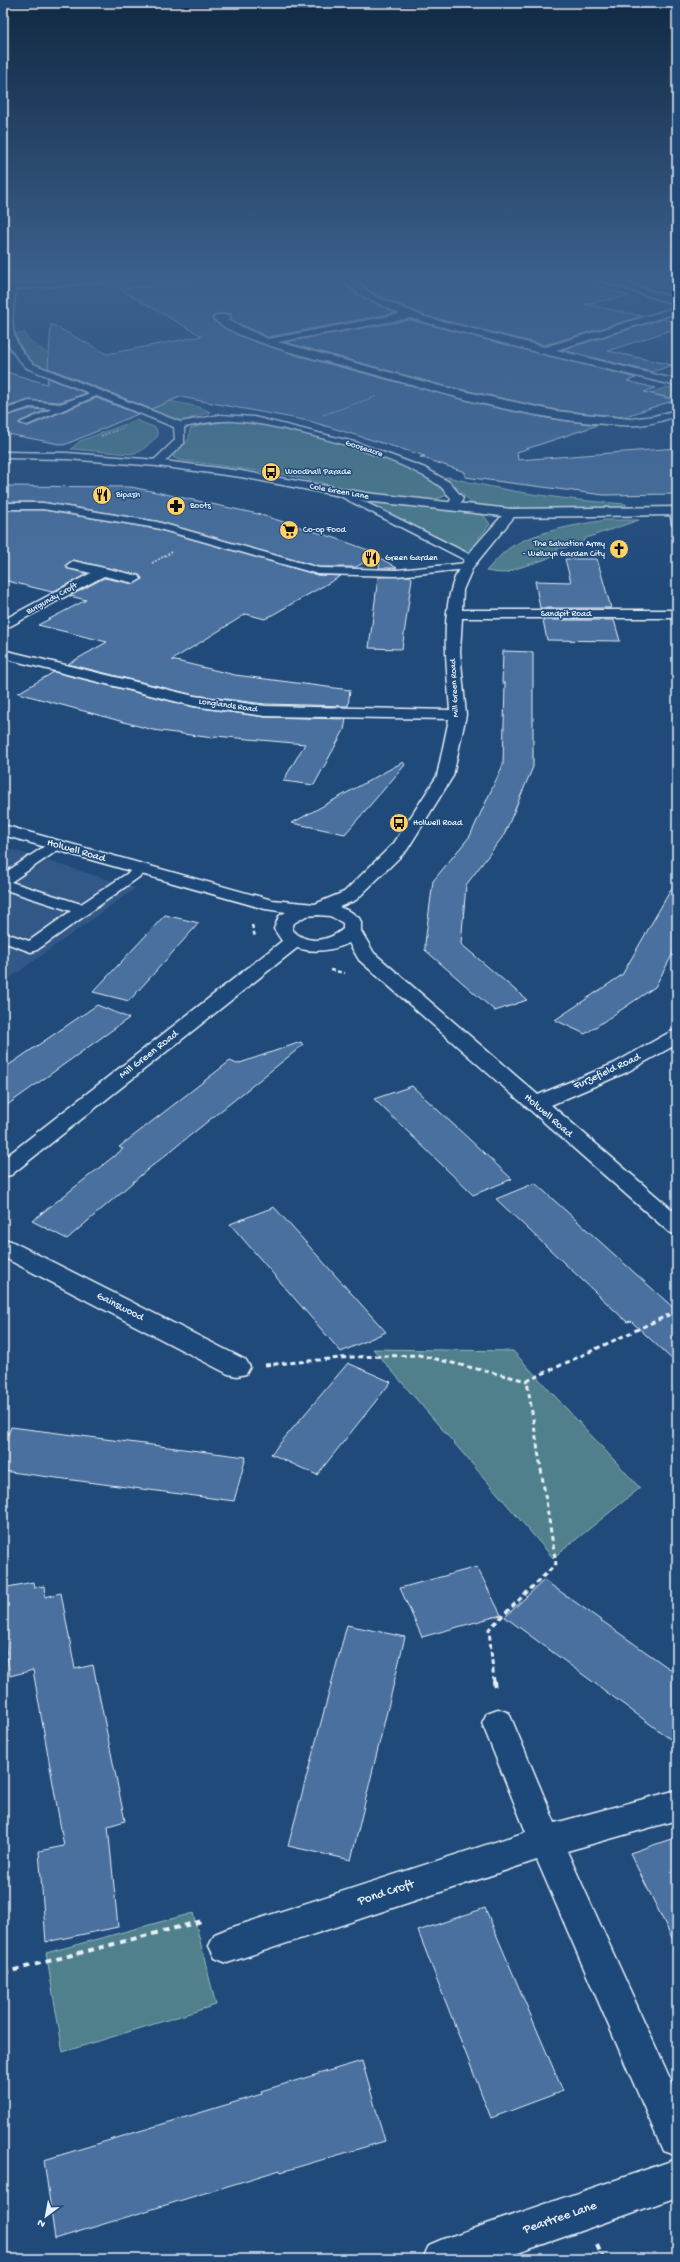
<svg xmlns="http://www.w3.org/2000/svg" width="680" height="2262" font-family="'Gochi Hand',sans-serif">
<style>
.built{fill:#305887}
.green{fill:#4f808c;stroke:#9cb8c2}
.building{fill:#4a6f9e;stroke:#e8f1f8}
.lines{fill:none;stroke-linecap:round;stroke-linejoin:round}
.service-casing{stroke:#e8f1f8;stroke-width:3}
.minor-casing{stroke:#e8f1f8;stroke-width:3}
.tertiary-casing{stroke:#e8f1f8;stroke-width:3}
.path-far4{stroke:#e8f1f8;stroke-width:1;stroke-dasharray:1.5 1.5;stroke-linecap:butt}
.path-far3{stroke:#e8f1f8;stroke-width:1.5;stroke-dasharray:2 1.5;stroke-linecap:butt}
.path-far2{stroke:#e8f1f8;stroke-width:2.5;stroke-dasharray:4 3;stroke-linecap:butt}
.path-far1{stroke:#e8f1f8;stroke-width:3;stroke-dasharray:5 3.5;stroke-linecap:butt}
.path{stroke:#e8f1f8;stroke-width:4;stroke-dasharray:6 5;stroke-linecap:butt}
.service{fill:#1f4a7a;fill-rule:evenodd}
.minor{fill:#1f4a7a;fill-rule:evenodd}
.tertiary{fill:#1f4a7a;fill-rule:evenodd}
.labels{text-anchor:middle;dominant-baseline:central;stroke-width:3;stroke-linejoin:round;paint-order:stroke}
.far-street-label{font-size:9px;fill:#e8f1f8;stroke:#1f4a7a}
.far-poi-label{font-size:9px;fill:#e8f1f8;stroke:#1f4a7a;text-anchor:start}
.street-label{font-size:11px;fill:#e8f1f8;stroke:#1f4a7a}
.near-street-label{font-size:13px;fill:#e8f1f8;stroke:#1f4a7a}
</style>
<rect width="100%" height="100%" fill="#1f4a7a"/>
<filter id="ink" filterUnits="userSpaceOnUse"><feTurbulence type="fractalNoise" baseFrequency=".025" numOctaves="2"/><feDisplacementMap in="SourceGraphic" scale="8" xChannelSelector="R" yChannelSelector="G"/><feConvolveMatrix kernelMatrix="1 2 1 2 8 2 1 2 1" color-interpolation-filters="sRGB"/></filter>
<g filter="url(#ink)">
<path class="built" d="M3,847L136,888L3,983Z"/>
<path class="green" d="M3,276H128L3,285Z
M25,333C29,354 135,392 157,398C175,404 194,403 210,412L180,422L34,365L20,352L11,334Z
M667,387L677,389V399L650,393Z
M136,420L156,428L158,436L141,451L131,454L71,449L80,441Z
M239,420C299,431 363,445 418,472C428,477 437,484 447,490V495C419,512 325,482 291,476C254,470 217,465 179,460L173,457L189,439L190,429L210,422Z
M448,477C507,492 565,500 626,504V509L564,510L489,507L472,504L459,489L442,478Z
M362,501L476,513L485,517L490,524L467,553Z
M606,520H639L586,538L578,547L557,548L558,551C547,563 523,564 509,572C504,574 492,572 486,571C495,562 504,550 516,544C543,530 576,525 606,520Z
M373,1349L513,1351L640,1488L553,1558Z
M193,1913L216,2005L63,2052L46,1953Z"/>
<path class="building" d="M271,276L278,281L291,277L347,286L358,295L395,313L268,337L231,320L230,314H217L212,319L238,335L299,356L484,405L552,419L598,425L517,452L518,460L677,448V494L604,495L465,477V472L420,457L425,456L309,421L180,397L151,409L48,368L51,324L107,354L202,336L119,289Z
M381,276H563L630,296L584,304L643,316L545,345L425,316L377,296L360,284Z
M662,319L677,322V328L608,351L672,365L652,372L562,350Z
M410,320L636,378L627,381L655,388L644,392L675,400L623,417L556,410L440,385L285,342Z
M3,371L47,384L48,378L86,393L60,402L29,400L3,408Z
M96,398L138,414L64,445L3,433V417L30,409L46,410L19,422L28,426Z
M3,486L131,487L156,492L258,514L335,538L379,554L356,567H319L157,521L43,502H3Z
M3,510H43L156,529L318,575L341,576L265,619L246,614L172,660L235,675L350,690L348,706L265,704L194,695L68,664L107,642L38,625L86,600L70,596L104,578L134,584L142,578L139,575L73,560L66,565L67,568L87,574L52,592L3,580Z
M380,558L397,568H379Z
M565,559H597L611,608H540L535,581L571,582Z
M409,576L412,578L402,649L369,648L378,577Z
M543,620H614L620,641L547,640Z
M503,651L533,652V767L504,835L466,885L461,944L527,1000L495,1011L425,950V943L433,881L470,836L503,765L505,683H502Z
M54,672L194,707L265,717L346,719L344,730L314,785L283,781L305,744L215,736L213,738L153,730L18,693Z
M403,762L405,765L345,834L292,823Z
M677,879V946L655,987L585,1034L555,1020L622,975Z
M165,915L199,923L129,1001L93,992Z
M97,1005L129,1018L3,1108V1069Z
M301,1042L303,1045L147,1170L67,1239L32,1221L123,1149L119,1147L230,1061L237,1064Z
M412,1086L512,1179L473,1195L374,1099Z
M535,1183L677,1311V1364L631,1321L627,1322L496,1199Z
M274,1207L386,1332L341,1352L230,1224Z
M348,1363L391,1382L317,1475L271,1454Z
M11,1427L246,1457L234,1501L3,1471V1447Z
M477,1567L501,1615L422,1637L400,1588Z
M544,1580L677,1674V1744L505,1617Z
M33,1582L34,1588L44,1586L45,1597L61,1593L75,1669L93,1665L125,1821L108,1826L118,1927L46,1942L39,1851L64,1846L33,1670L10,1676L3,1629V1588Z
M347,1625L405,1637L351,1860L288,1846Z
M677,1837V1948L630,1853Z
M485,1908L563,2091L491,2118L418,1931Z
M362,2061L385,2141L281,2172L280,2170L55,2239L44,2160L262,2094L261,2091Z"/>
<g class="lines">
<g class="service-casing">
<path id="service" d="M94,392L101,394L27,425L20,423L52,409L30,407L3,416V410L29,401L60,404Z
M341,490L477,558L478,560L477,562H469L338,495V491Z
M3,503H43L157,522L319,568L397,570L467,563L472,566L467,569L397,576L318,574L156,528L43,509H3Z
M675,508L677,509V527L672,524L670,511Z
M56,841L61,842L63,845L61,848L11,882L81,904L137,867H147L149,870L37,950L31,952L3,942V932L29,941L71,911L3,889V874L51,842Z"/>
</g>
<g class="minor-casing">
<path id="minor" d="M124,276H159L155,278L16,289C11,323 8,339 33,364L180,422L220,415L254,417L358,443L425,468L449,482L463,498L458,510H450L448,507L451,498C448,495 444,490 441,487C404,457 281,423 233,421C217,420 200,424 184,427V443L161,465H153L151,463L153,461L175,440L174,427L27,368L17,358L5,339L3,322L7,290L3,291V285Z
M338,276H347L376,297L425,317L545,347L677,307V313L556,350L677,380V386L540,353L410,318L278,342L440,386L556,411L631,419L654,416L677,410V416C659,422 640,427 620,425C529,421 439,392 351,368C321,360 232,340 213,318L217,315H230V319L227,320L268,339L400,314L359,294Z
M602,277H608L677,299V305L602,281Z
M511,509L517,513L473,567L463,590L462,610H677V618H462L460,652L466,715L453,776L407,850L356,900L339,907L351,912L359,918L361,922V931L374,953L538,1095L613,1064L670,1032L677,1030V1044L627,1072L551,1105L677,1214V1235L669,1232L359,960L349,943C333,951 314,953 297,948L11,1175L3,1177V1159L282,941L274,929L279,916L286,912L265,909L3,835V825L272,900L315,904L344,892L394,843L437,776L449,719L265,716L194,706L3,658V650L194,696L265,706L450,710C447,666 438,607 460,567C471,548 493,527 507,510ZM318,915L330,916L343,923V929C328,942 305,945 292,929L294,923L306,916Z
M73,561L139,576L141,579L134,583L104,576L3,630V620L91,573L68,568L67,565Z
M3,1239L11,1241L246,1360L250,1367L246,1374L237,1376L228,1374L3,1257Z
M498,1709L509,1713L555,1823L677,1790V1820L567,1851L677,2094V2156L663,2151L537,1860L227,1963L215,1958L209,1946L215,1934L227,1929L526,1832L482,1723L487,1713Z"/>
</g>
<g class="tertiary-casing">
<path id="tertiary" d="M3,452L67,453L157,460L241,471L366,493L511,509L677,507V515L511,517L366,501L241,477L157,466L67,459L3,458Z
M677,2159V2197L501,2259H423L429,2245L443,2239Z"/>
</g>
<path class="path-far4" d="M323,415L377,396
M115,431L125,427"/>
<path class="path-far3" d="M101,436L117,430
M258,514L261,513
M152,563L172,552"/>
<path class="path-far2" d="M252,925L255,937
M330,970L345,973"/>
<path class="path-far1" d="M265,1365L352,1357L419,1355L527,1381
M494,1682L489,1629L556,1564L527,1381L677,1311"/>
<path class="path" d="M494,1681L495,1691
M3,1973L202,1921
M597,2245L603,2259"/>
<use href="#service" class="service"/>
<use href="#minor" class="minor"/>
<use href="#tertiary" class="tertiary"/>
</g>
</g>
<linearGradient id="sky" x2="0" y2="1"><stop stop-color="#112943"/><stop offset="0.47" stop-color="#3c608d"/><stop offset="1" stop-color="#3c608d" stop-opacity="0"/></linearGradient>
<rect width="680" height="593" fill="url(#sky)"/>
<defs>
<g id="bus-disc" transform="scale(1)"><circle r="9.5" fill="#ffd166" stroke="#1f4a7a"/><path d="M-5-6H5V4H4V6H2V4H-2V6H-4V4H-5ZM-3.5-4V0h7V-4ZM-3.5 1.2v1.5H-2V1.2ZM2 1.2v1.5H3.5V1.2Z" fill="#111"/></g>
<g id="restaurant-disc" transform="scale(1)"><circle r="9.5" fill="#ffd166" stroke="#1f4a7a"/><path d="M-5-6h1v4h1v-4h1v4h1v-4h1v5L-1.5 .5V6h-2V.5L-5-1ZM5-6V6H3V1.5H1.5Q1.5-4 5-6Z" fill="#111"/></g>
<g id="pharmacy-disc" transform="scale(1)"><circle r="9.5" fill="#ffd166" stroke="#1f4a7a"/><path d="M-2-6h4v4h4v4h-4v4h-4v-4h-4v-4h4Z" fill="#111"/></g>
<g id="supermarket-disc" transform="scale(1)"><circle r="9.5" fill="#ffd166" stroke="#1f4a7a"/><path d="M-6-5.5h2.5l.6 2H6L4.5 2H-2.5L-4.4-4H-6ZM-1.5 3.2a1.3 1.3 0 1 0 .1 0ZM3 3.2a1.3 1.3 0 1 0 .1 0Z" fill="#111"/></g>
<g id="church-disc" transform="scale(1)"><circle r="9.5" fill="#ffd166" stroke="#1f4a7a"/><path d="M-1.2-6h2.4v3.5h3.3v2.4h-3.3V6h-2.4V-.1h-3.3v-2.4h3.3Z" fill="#111"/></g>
</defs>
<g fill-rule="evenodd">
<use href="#bus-disc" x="271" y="472"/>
<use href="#restaurant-disc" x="102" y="495"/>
<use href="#pharmacy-disc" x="176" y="506"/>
<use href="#supermarket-disc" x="289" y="530"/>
<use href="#church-disc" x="619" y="549"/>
<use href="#restaurant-disc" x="371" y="558"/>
<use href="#bus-disc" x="399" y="823"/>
</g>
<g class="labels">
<g class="far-street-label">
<text transform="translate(364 449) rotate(18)">Gooseacre</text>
<text transform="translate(339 492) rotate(10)">Cole Green Lane</text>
<text transform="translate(52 599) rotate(-29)">Burgundy Croft</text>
<text x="566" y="614">Sandpit Road</text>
<text transform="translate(455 688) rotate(-93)">Mill Green Road</text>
<text transform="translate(228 706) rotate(8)">Longlands Road</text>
</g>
<g class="far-poi-label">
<text x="285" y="472">Woodhall Parade</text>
<text x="116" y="495">Bipash</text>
<text x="190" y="506">Boots</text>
<text x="303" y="530">Co-op Food</text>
<text x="605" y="544" text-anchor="end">The Salvation Army<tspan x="605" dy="10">- Welwyn Garden City</tspan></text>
<text x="385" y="558">Green Garden</text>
<text x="413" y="823">Holwell Road</text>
</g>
<g class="street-label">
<text transform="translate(76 851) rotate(16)">Holwell Road</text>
<text transform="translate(149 1055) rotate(-38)">Mill Green Road</text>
<text transform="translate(607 1072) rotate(-25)">Furzefield Road</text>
<text transform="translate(548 1116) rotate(41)">Holwell Road</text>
<text transform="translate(120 1307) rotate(27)">Gainswood</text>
</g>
<g class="near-street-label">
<text transform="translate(386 1893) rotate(-18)">Pond Croft</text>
<text transform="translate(560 2218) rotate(-19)">Peartree Lane</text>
</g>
</g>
<rect width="680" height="2262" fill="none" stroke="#1f4a7a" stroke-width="16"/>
<rect x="8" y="8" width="664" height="2246" fill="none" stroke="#e8f1f8" stroke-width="1.5" filter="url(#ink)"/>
<g transform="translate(46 2216) rotate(212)" stroke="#1f4a7a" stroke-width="3" paint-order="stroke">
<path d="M0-3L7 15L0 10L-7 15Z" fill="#e8f1f8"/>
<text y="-6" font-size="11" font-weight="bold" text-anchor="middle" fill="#e8f1f8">N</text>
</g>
</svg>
